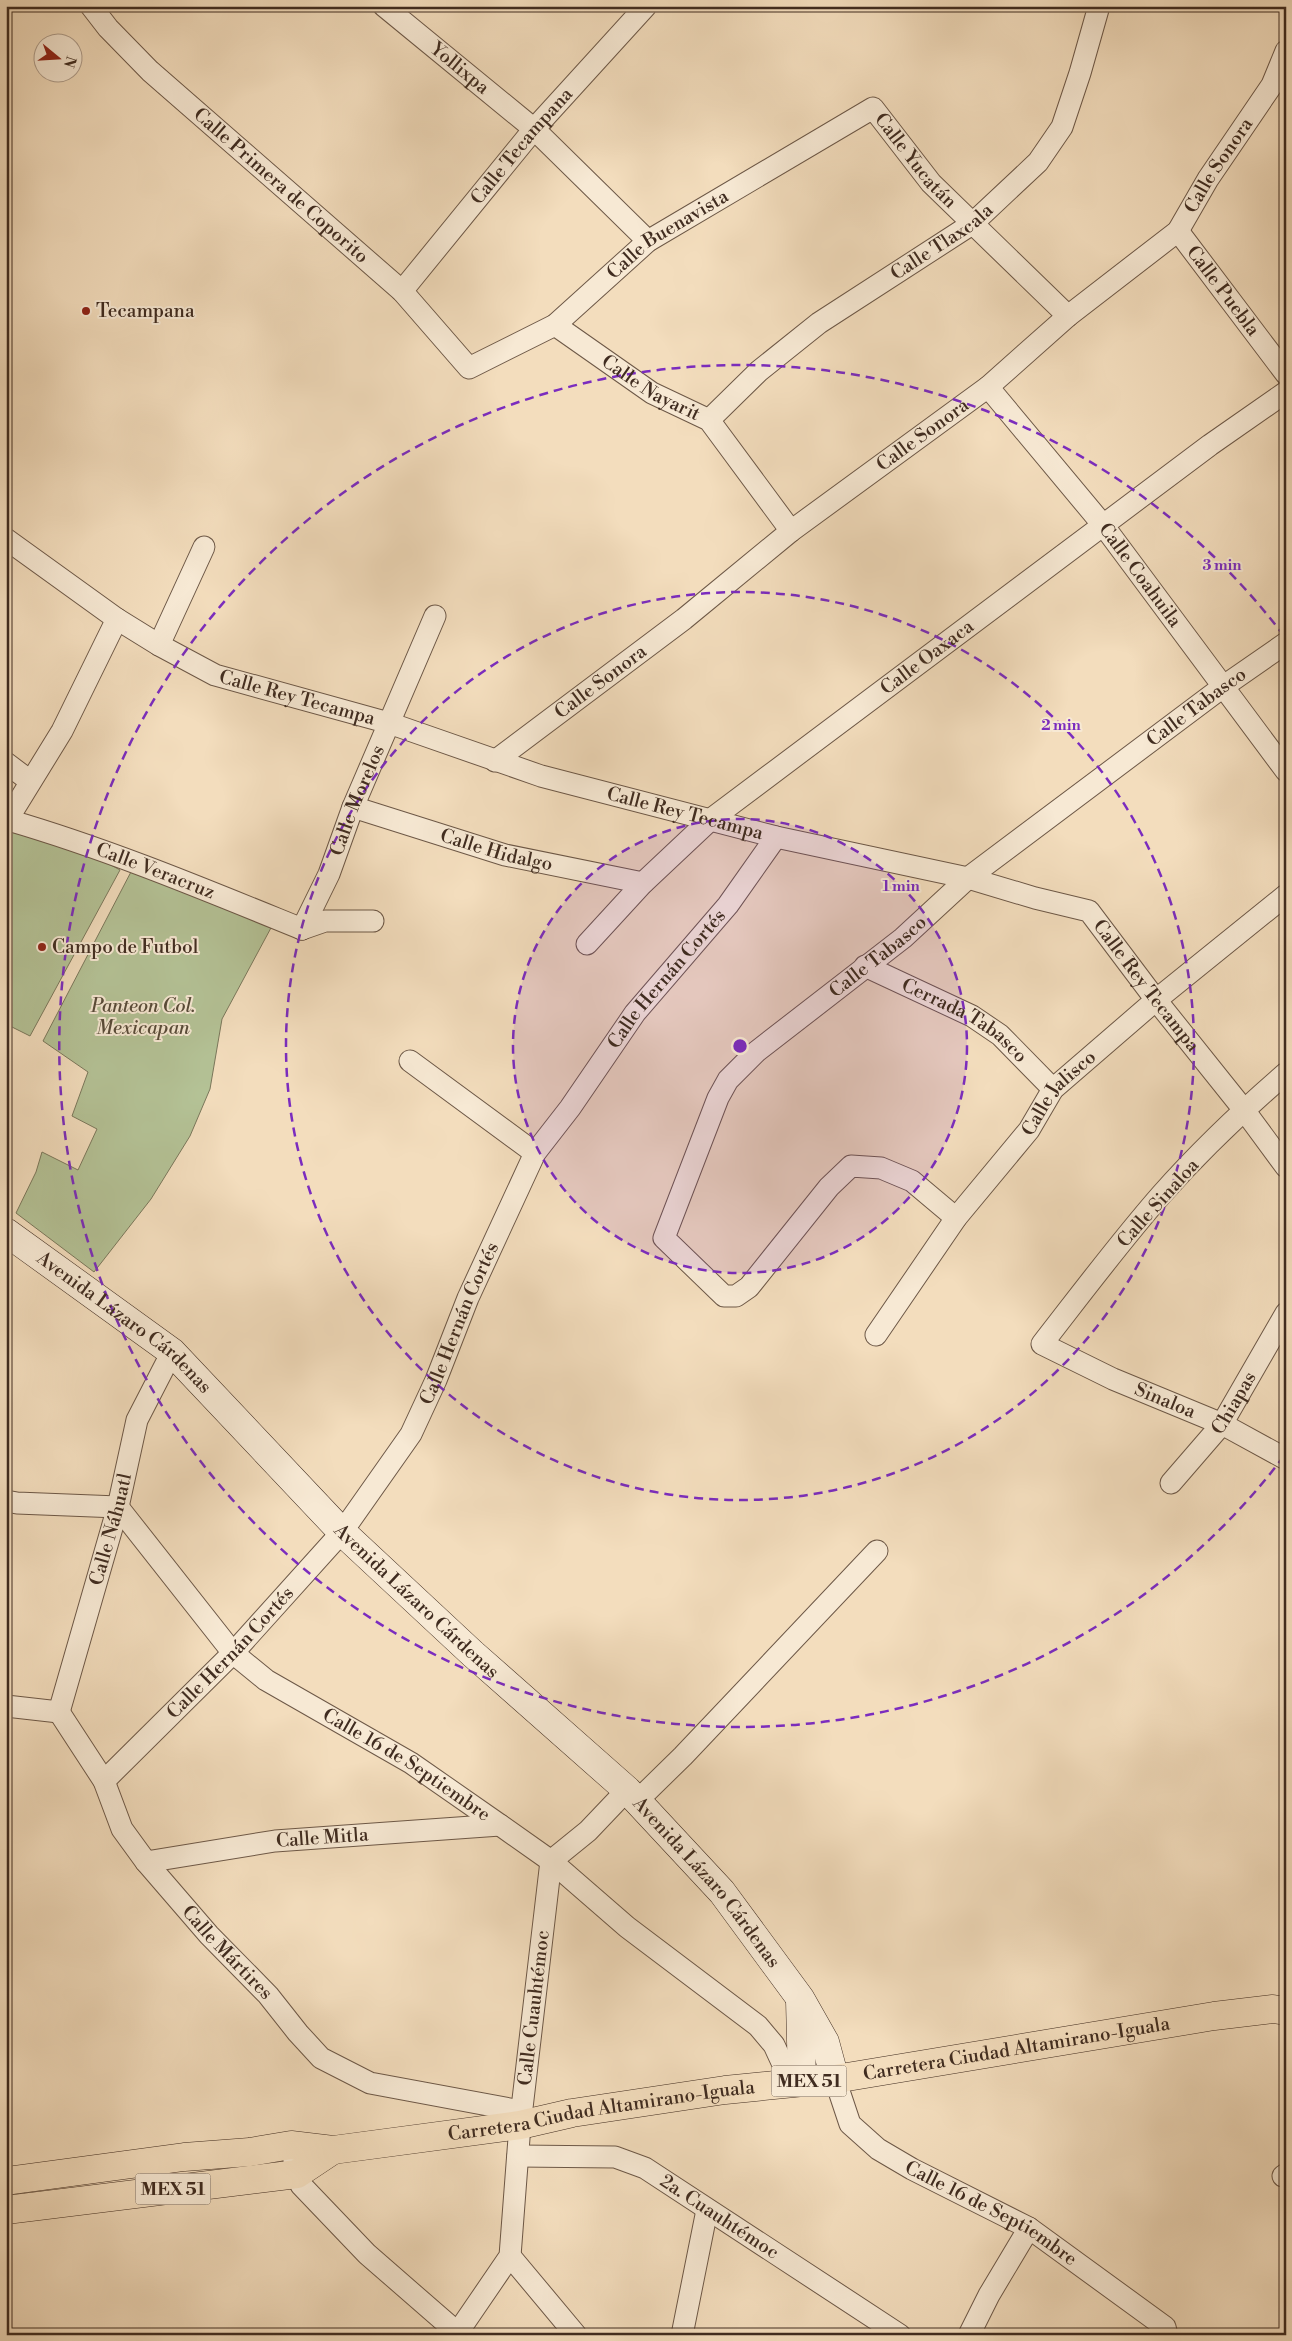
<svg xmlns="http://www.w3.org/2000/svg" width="1292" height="2341" font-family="'Libre Bodoni',serif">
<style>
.green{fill:#b4c296;stroke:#7a775b}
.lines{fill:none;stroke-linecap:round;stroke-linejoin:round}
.street-casing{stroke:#6d5847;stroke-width:23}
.secondary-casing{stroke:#402c20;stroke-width:29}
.primary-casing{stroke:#402c20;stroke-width:29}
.street{stroke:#f7e9d4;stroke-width:21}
.secondary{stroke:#f7e9d4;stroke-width:28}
.primary{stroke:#f3ddbd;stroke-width:28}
.ring{fill:none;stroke:#7b2cbf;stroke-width:2.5;stroke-dasharray:9 6}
.poi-dot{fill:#8f2418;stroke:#f7e9d4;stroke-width:2}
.labels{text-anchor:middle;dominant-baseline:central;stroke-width:4;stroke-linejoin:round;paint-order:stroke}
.shield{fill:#f7e9d4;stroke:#776556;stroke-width:1}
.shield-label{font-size:18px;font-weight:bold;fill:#402c20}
.street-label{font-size:19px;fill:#402c20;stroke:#f7e9d4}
.poi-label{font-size:19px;fill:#402c20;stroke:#f7e9d4;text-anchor:start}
.park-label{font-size:19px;font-style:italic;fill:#574a38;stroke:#f7e9d4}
.centre{fill:#7b2cbf;stroke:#f7e9d4;stroke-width:2.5}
.ring-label{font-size:15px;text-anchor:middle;font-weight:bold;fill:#7b2cbf;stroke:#f7e9d4;stroke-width:4;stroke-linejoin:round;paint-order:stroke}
</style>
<rect width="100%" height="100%" fill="#f3ddbd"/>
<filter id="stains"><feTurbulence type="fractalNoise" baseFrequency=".004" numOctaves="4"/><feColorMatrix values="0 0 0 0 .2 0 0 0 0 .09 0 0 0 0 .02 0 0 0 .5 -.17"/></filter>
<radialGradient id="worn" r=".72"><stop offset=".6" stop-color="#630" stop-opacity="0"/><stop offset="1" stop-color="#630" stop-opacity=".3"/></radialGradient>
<path class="green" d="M15,812L120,870L30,1036L6,1024V828Z
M133,868L272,926L222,1019L210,1089L190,1136L151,1199L94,1272L16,1213L36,1172L42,1152L78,1170L97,1129L72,1116L88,1072L43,1041Z"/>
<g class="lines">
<g class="street-casing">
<g id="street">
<path id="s1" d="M91,6L108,28L150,71L402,291L469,368L555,325L648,241L873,108L931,183L1068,316"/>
<path id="s2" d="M384,6L534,129L648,241"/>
<path id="s3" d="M1178,231L1286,374"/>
<path id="s4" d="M402,291L534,129L646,6"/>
<path id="s5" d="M555,325L652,393L709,420L791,531"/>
<path id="s6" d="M988,387L1103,525L1286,771"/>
<path id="s7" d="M709,420L759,371L819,323L972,224L1038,162L1062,127L1080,73L1099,6"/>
<path id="s8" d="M6,539L117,619L159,645L215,675L389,723L541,776L776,837L968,878L1035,898L1089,911L1156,1000L1244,1110L1286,1167"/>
<path d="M159,645L204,547"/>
<path id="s9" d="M495,761L684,619L791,531L988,387L1068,316L1178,231L1208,179L1272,85L1286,51"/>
<path d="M6,763L30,781"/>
<path id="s10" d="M353,807L505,855L643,883"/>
<path id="s11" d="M8,820C108,849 206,890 302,929"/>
<path d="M6,822L62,731L117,619"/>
<path id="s12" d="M302,929L329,874L353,807L435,616"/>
<path d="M302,929L325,921H373"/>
<path id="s13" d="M587,944L643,883L710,820L1210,445L1286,392"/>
<path id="s14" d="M865,966L972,1016L1000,1035L1053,1089"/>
<path d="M410,1061L535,1153"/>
<path id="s15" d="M1286,1073C1242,1111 1199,1152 1161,1195C1119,1243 1081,1294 1042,1344L1113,1379L1222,1424L1286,1459"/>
<path id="s16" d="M956,1218L912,1181L881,1168L851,1166L829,1187L749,1287L736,1296H724L664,1238L718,1098L728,1080L756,1052L903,938L968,878L1224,686L1286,643"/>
<path id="s17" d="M876,1335L956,1218L1029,1130L1053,1089L1156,1000L1286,895"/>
<path id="s18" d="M1171,1483L1222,1424L1286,1313"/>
<path id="s19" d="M6,1501L17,1503L118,1507L233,1653L266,1680L411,1763L500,1825L551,1861L627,1927L758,2026L774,2045L791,2082"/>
<path d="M6,1706L59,1712"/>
<path id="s20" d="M59,1712L104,1781L122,1829L146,1862L209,1935L268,1995L298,2033L321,2058L370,2083L521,2111"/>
<path id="s21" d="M59,1712L118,1507L137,1420L172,1352"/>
<path id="s22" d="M104,1781L233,1653L342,1532L411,1434L436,1380L468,1298L535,1153L570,1108L635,1013L728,905L776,837"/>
<path d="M637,1801L683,1756L877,1551"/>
<path id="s23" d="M146,1862L275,1841L500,1825"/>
<path id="s24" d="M835,2079L850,2124L878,2149L912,2169L1029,2228L1165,2327L1167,2335"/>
<path id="s25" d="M518,2156L615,2157L645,2168L900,2335"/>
<path d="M294,2160L301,2185L367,2254L460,2335"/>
<path d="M1283,2176L1286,2174"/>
<path d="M510,2256L576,2335"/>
<path id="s26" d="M456,2335L510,2256L520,2125L551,1861L588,1831L627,1790"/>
<path d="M682,2335L707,2210"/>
<path d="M969,2335L989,2295L1029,2228"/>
</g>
</g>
<g class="secondary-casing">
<g id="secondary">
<path id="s27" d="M6,1232L172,1352L342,1532L473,1654L627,1790L722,1892L800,1998L825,2042L835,2079"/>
<path d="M800,2000L802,2081"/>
</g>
</g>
<g class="primary-casing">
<g id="primary">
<path id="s28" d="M6,2181L184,2157L250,2152L291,2145L333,2150L520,2125L572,2113L725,2090L835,2079L1214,2016L1273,2009L1286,2011"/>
<path d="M6,2210L297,2174L333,2150"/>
</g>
</g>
<use href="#street" class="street"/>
<use href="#secondary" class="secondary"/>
<use href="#primary" class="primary"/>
</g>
<circle cx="740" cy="1046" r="227" fill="#7b2cbf" fill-opacity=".12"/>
<g class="ring">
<circle cx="740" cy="1046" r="227"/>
<circle cx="740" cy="1046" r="454"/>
<path d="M1284 1456A681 681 0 1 1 1284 636"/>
</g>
<g class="poi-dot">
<circle cx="86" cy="311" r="5"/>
<circle cx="42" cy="947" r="5"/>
</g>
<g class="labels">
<g class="shield">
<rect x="771.5" y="2065.5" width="75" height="31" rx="4"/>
<rect x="135.5" y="2173.5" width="75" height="31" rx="4"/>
</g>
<g class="shield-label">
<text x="809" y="2081">MEX 51</text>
<text x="173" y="2189">MEX 51</text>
</g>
<g class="street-label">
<text stroke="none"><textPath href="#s2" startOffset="98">Yollixpa</textPath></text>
<text stroke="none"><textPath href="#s4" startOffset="188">Calle Tecampana</textPath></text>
<text stroke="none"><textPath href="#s1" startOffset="1075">Calle Yucatán</textPath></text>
<text stroke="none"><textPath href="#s9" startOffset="942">Calle Sonora</textPath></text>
<text stroke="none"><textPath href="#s1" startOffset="262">Calle Primera de Coporito</textPath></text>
<text stroke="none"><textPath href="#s1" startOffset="766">Calle Buenavista</textPath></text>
<text stroke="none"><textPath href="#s7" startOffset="294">Calle Tlaxcala</textPath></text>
<text stroke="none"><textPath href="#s3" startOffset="75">Calle Puebla</textPath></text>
<text stroke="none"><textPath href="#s5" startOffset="115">Calle Nayarit</textPath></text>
<text stroke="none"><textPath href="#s9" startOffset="538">Calle Sonora</textPath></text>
<text stroke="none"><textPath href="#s6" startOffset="242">Calle Coahuila</textPath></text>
<text stroke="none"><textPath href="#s13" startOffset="446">Calle Oaxaca</textPath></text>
<text stroke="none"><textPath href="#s9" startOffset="132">Calle Sonora</textPath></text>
<text stroke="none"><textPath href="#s8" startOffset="335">Calle Rey Tecampa</textPath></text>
<text stroke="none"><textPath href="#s16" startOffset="1161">Calle Tabasco</textPath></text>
<text stroke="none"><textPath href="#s12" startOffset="140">Calle Morelos</textPath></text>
<text stroke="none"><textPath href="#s8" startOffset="740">Calle Rey Tecampa</textPath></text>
<text stroke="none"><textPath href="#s10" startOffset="150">Calle Hidalgo</textPath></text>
<text stroke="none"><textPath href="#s11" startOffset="156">Calle Veracruz</textPath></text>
<text stroke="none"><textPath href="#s16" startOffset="756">Calle Tabasco</textPath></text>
<text stroke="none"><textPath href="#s22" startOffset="990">Calle Hernán Cortés</textPath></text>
<text stroke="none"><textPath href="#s8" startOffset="1250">Calle Rey Tecampa</textPath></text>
<text stroke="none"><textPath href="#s14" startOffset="114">Cerrada Tabasco</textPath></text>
<text stroke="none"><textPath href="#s17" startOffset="304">Calle Jalisco</textPath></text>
<text transform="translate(1158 1203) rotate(-48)">Calle Sinaloa</text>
<text stroke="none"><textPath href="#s27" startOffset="149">Avenida Lázaro Cárdenas</textPath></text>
<text stroke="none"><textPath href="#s22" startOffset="585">Calle Hernán Cortés</textPath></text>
<text stroke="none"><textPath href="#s15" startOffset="501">Sinaloa</textPath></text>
<text stroke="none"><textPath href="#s18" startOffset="102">Chiapas</textPath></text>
<text stroke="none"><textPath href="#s21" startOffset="190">Calle Náhuatl</textPath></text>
<text stroke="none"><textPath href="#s27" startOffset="554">Avenida Lázaro Cárdenas</textPath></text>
<text stroke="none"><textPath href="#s22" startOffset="180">Calle Hernán Cortés</textPath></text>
<text stroke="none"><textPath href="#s19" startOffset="505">Calle 16 de Septiembre</textPath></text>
<text stroke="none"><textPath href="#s23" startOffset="178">Calle Mitla</textPath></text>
<text stroke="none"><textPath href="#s27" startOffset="959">Avenida Lázaro Cárdenas</textPath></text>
<text stroke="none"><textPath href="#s20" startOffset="296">Calle Mártires</textPath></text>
<text stroke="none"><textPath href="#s26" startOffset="345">Calle Cuauhtémoc</textPath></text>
<text stroke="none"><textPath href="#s28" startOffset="1021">Carretera Ciudad Altamirano-Iguala</textPath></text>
<text stroke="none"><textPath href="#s28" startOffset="601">Carretera Ciudad Altamirano-Iguala</textPath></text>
<text stroke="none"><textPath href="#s24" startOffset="215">Calle 16 de Septiembre</textPath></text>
<text stroke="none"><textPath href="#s25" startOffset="218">2a. Cuauhtémoc</textPath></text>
</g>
<g class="poi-label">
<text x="96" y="311">Tecampana</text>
<text x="52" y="947">Campo de Futbol</text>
</g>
<g class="park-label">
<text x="143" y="1006">Panteon Col.<tspan x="143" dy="22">Mexicapan</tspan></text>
</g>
</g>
<circle cx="740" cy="1046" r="8" class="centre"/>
<g class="ring-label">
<text x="1222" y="570">3 min</text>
<text x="1061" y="730">2 min</text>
<text x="901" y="891">1 min</text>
</g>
<rect width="1292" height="2341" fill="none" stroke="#f3ddbd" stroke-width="25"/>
<rect x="8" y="8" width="1277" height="2326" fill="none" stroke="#402c20" stroke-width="2.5"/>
<rect x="12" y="12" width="1267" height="2316" fill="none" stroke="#402c20"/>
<g transform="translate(58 58) rotate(108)"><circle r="24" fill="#f7e9d4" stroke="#ae9d8c"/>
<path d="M0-4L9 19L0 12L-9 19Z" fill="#8f2418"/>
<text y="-8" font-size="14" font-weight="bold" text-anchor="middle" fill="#402c20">N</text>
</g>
<rect width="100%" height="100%" filter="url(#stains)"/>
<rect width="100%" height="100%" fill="url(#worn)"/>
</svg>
